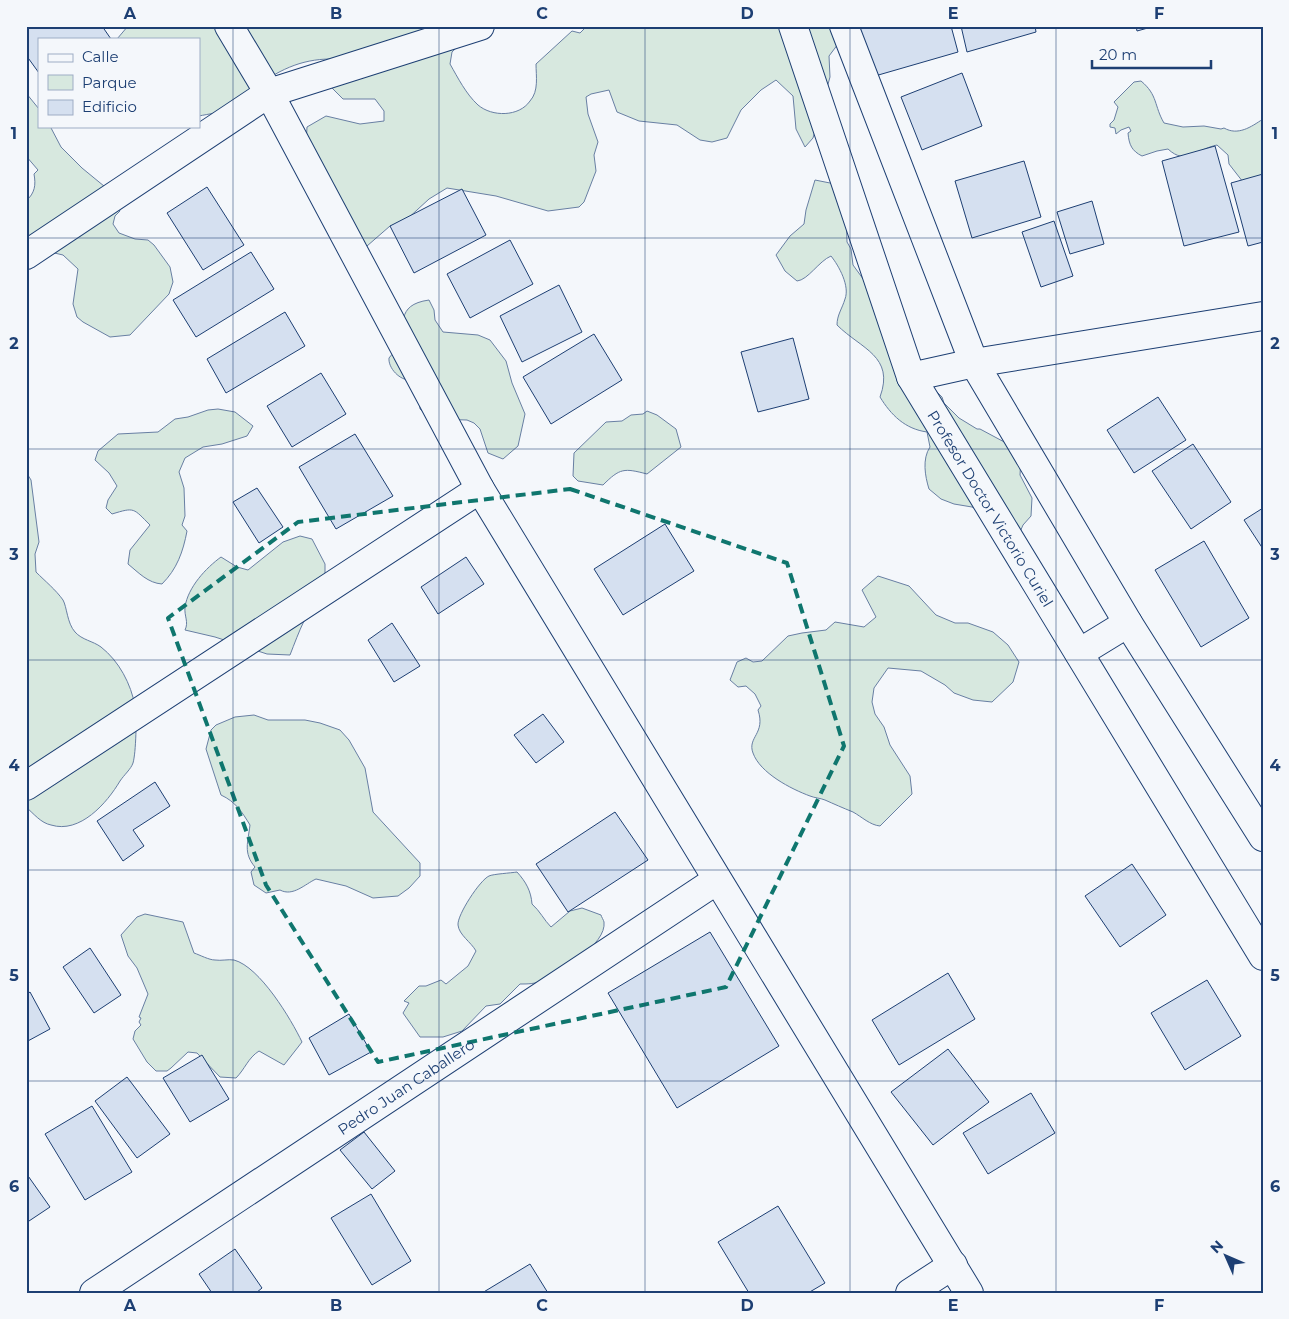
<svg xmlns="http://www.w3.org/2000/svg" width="1289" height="1319" font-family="Montserrat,sans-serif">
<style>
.green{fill:#d7e8df;stroke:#687fa3}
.building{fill:#d5e0f0;stroke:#1d3f73}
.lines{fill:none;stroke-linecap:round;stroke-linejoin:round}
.minor-casing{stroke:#1d3f73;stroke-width:30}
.major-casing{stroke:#1d3f73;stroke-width:30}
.minor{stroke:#f4f7fb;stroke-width:28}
.major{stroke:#f4f7fb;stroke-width:28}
.marked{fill:none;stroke:#0f766e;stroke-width:4;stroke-dasharray:10 6;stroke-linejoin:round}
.grid{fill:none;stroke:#1d3f73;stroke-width:1;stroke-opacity:0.55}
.labels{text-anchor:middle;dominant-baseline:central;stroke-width:4;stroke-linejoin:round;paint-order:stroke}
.street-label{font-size:15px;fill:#1d3f73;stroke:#f4f7fb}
.neatline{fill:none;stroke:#1d3f73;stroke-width:2}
.grid-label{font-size:16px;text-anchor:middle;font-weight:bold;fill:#1d3f73}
</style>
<rect width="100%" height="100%" fill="#f4f7fb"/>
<path class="green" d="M128,26H479L452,52L450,64C458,78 466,94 478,105C492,117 519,117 530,101C539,91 536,76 536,64L572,31L580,33L587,26H844L838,44L829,56L830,77L813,138L805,147L796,129L793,96L776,80L761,90L741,110L727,138L712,142L700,140L677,125L639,121L617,112L609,90L591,94L586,97L588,114L598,142L594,155L596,171L584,202L579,207L548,211L496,196L447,188L429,199L405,221L390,226L367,246L341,234L306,145L307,127L326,116L360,124L384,121V111L375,99H343L327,83L333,61L331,59C300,59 277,71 253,89C245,95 237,104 229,108C220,113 208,114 199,116V39H117Z
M1141,81C1158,95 1154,106 1164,123L1183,127L1204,126L1221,129L1224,128C1238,136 1251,127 1263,119V189L1243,182L1229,164L1228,155L1217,145C1197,149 1186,166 1168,149L1157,151L1142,156C1132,151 1129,145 1128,133L1131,131L1129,127L1121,130L1116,134L1115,128L1110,127V124L1114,120L1118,107L1114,102L1134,82Z
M26,93L39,109V126H50L61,147L82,168L110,191L120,211L115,216L113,224L119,233L135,239L148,240L154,245L170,267L173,282L169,294L130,335L110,337L83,322L77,317L73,304L78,269L63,255L46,251L29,237L26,232V201C35,193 36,185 34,174L38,170L26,156Z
M815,180L830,183L840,187L846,213L847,242L851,249L853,265L869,287L919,374L942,397L944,403L959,418L977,429H980L1008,444L1021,457L1020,475L1032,498L1031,516L1023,525L1020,532L972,507L954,504L941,499L929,489C925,476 922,459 930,447L927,432C905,429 891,415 880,397C895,356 861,349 837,325C837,315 842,309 845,299C850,286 839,266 831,256C819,261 808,280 797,281L785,271L776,255L790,236L804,224L806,210Z
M429,300L434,310L435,320L443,332L478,335L490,340L506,361L512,383L525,414L518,446L503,459L488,453L480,429L474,423L467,420L431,419L420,409L419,394L411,380C400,381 388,368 389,358C391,355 395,352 397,349C407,326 394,305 429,300Z
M218,409L235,412L253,426L247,436L222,444L203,447L185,458L179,472L184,488L185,516L182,525L187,531C183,552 177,569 162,584C148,583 139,573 128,564L130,550L150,525C133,508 135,507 112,514L106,508L108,500L117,486L109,473L95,460L98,451L118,434L158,432L175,419L188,417L208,410Z
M647,411L657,415L676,429L681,447L647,474C624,468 620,468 603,485L578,481L573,476L574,453L606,422L622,421L631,415L643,414Z
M26,472L31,480L39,542L35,554L36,572C45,581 56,590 63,600C67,607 67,623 75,632C82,640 93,641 101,647C119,661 131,684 135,706C137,716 136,753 133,763C131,769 124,775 120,781C107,803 80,834 51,825C41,823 34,814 26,807Z
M300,536L312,539L325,564V591C307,608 299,632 290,655L267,654L215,637L185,630C189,622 184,616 185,607C188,587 206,568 221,557L237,567L248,570L283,542Z
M878,576L909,586L936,615L955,623H968L993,632L1008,645L1019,662L1013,682L992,702L973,700L954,693L945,685L921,671L888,668L874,688L872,702L875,714L884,727L890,745L910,776L912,794L880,826C870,825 862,817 853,812C843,808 834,804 825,800C820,798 815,798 810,796C791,789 760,773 753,753C747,737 766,734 758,710L761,706L755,694L746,686L738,687L730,680L737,662L746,658L753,662L762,661L788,636L802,633L826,630L835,622L864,627L876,617L862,590Z
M254,715L268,720H305L320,723L340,730L349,740L365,768L373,812L420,863V876L409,888L398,896L373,898L346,886L316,879C305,884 293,897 280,890L266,893L254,885L251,872L255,867C243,853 248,842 250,825C242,812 236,802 221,795L206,749L211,730L216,725L235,717Z
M517,872C526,882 531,891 532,904C540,911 544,920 551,927L570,911L582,908L601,915C601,916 604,921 604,922C607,944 560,973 543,980C536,984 528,984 520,984L500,1004L486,1006L462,1031L443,1037H420L403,1013L409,1003L404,1001L419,986H426L441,980L446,984L468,966L476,951C471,942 459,935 458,925C457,915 480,880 489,876C493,874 511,873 517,872Z
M145,914L183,922L194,953C200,955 209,960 215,960C221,961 229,959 234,960C260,967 291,1019 302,1042L284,1065L259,1051C248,1058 245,1069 236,1078L220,1077L197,1053L188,1052L171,1068L167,1071H156L147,1062L133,1039L135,1031L141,1025L139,1022L141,1018L139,1017L148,994L137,968L128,956L121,935L137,917Z"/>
<path class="building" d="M26,26H102L111,39H39V73L26,55Z
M853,26H951L958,52L868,78Z
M961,26H1035L1036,32L967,52Z
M1136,26H1155L1137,31Z
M962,73L982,126L922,150L901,97Z
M1215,146L1239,232L1184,246L1162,161Z
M1024,161L1041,217L972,238L955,181Z
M1263,174V242L1248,246L1231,183Z
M207,187L244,245L203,270L167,213Z
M462,189L486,235L414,273L390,226Z
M1092,201L1104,244L1070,254L1057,212Z
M1054,221L1073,276L1041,287L1022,232Z
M510,240L533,284L470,318L447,274Z
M251,252L274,289L196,337L173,300Z
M559,285L582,332L522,362L500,316Z
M285,312L305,346L226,393L207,359Z
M594,334L622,380L551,424L523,377Z
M793,338L809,399L758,412L741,352Z
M321,373L346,414L292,447L267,406Z
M1158,397L1186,440L1134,473L1107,430Z
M355,434L393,496L336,529L299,467Z
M1193,444L1231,502L1191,529L1152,471Z
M257,488L283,527L259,543L233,502Z
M1263,508V549L1244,520Z
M665,524L694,571L623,615L594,569Z
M1204,541L1249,618L1201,647L1155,570Z
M466,557L484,584L438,614L421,587Z
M392,623L420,666L394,682L368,640Z
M543,714L564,742L536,763L514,735Z
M155,782L170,806L133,830L144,846L123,861L97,821Z
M615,812L648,860L568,912L536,864Z
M1132,864L1166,915L1120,947L1085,896Z
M710,932L779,1046L677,1108L608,993Z
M90,948L121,995L94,1013L63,967Z
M948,973L975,1019L899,1065L872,1020Z
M1207,980L1241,1036L1185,1070L1151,1013Z
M30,992L50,1029L26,1042V995Z
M349,1014L371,1052L329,1075L309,1038Z
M948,1049L989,1102L933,1145L891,1092Z
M202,1055L229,1099L190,1122L163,1078Z
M127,1077L170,1134L137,1158L95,1101Z
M1031,1093L1055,1133L988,1174L963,1133Z
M92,1106L132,1172L85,1200L45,1134Z
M364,1132L395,1171L372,1189L340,1150Z
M26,1173L50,1207L26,1223Z
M371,1194L411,1261L372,1285L331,1218Z
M778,1206L825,1283L808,1293H749L718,1242Z
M235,1249L262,1288L256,1293H212L199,1274Z
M530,1264L548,1293H482Z"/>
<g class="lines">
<g class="minor-casing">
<g id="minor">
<path d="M229,26L269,93L480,489L969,1293"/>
<path d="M26,255L269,93L480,26"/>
<path d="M911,377L974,363L1263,316"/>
<path d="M1079,653L1128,623"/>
<path d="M26,786L480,489"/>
<path id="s1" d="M94,1293L717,880"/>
<path d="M910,1293L953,1265"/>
</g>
</g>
<g class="major-casing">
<g id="major">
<path id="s2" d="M793,26L911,377L1263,956"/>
<path d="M844,26L974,363L1128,623L1263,837"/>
</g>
</g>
<use href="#minor" class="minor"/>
<use href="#major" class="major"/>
</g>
<path class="marked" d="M570,489L787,563L844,746L726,987L378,1062L266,885L168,618L298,522Z"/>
<path class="grid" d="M233,26V1293M439,26V1293M645,26V1293M850,26V1293M1056,26V1293M26,238H1263M26,449H1263M26,660H1263M26,870H1263M26,1081H1263"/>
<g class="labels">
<g class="street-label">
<text stroke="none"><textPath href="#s2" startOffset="524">Profesor Doctor Victorio Curiel</textPath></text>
<text stroke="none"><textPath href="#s1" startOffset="374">Pedro Juan Caballero</textPath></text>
</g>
</g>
<rect width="1289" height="1319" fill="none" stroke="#f4f7fb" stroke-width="55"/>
<rect x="38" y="38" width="162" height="90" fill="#f4f7fb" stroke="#9eadc5"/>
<rect x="48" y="54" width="25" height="8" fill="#f4f7fb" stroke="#9eadc5"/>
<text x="82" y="62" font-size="15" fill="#1d3f73">Calle</text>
<rect x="48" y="75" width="25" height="15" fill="#d7e8df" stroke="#9eadc5"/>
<text x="82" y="88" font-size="15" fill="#1d3f73">Parque</text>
<rect x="48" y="100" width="25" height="15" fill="#d5e0f0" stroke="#9eadc5"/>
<text x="82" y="112" font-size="15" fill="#1d3f73">Edificio</text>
<g transform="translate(1226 1256) rotate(315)" stroke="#f4f7fb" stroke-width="4" paint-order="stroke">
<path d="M0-4L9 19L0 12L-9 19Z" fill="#1d3f73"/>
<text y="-8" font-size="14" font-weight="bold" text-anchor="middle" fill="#1d3f73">N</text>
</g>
<path d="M1092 60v8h119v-8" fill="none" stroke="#1d3f73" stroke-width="2.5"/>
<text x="1099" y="60" font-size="15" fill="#1d3f73" stroke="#f4f7fb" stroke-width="4" paint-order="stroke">20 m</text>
<rect x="28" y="28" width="1234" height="1264" class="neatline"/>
<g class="grid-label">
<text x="130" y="19">A</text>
<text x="336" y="19">B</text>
<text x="542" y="19">C</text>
<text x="747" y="19">D</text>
<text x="953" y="19">E</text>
<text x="1159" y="19">F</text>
<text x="14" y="139">1</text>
<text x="1275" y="139">1</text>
<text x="14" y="349">2</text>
<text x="1275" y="349">2</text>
<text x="14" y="560">3</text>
<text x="1275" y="560">3</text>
<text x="14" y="771">4</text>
<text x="1275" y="771">4</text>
<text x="14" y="981">5</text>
<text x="1275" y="981">5</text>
<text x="14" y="1192">6</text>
<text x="1275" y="1192">6</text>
<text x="130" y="1311">A</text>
<text x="336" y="1311">B</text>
<text x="542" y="1311">C</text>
<text x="747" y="1311">D</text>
<text x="953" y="1311">E</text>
<text x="1159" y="1311">F</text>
</g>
</svg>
